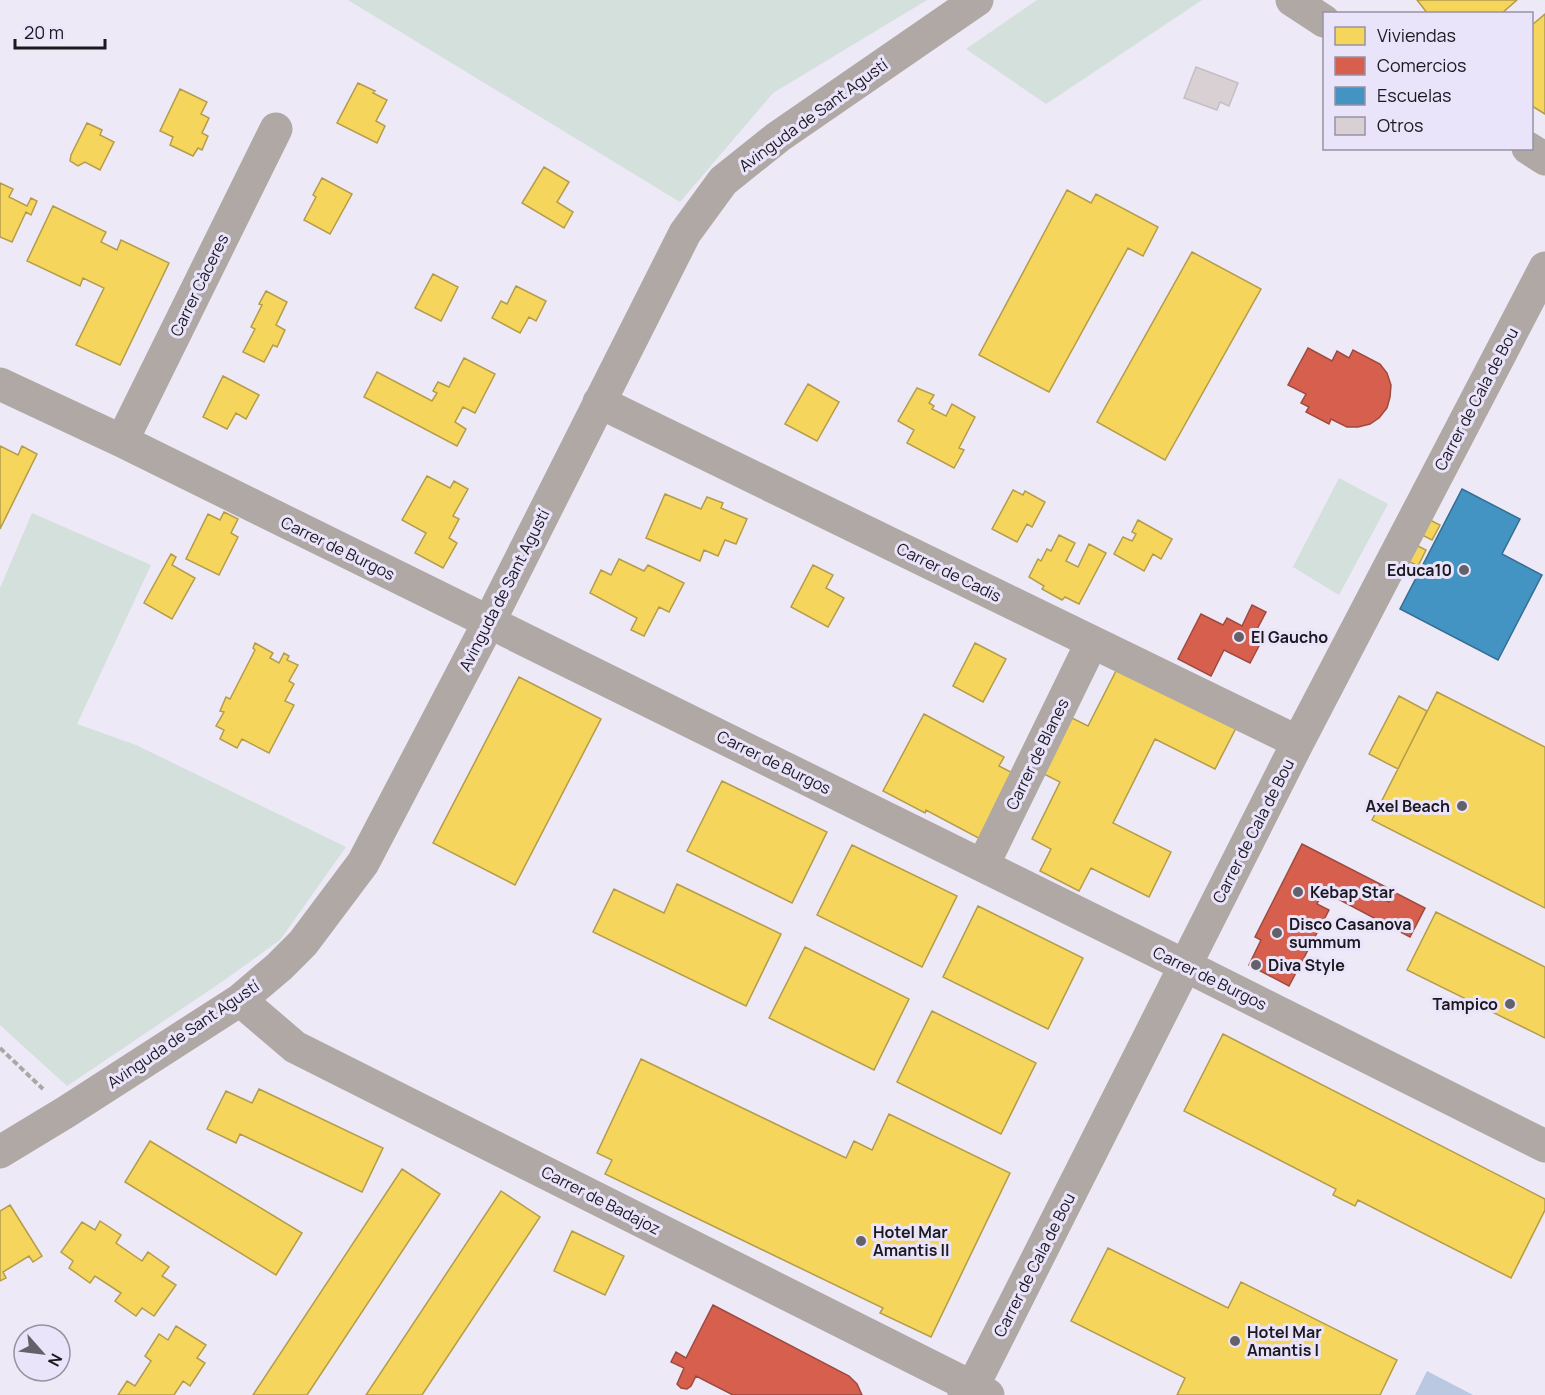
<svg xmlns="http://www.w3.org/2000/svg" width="1545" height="1395" font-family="Manrope,sans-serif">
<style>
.green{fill:#d4e0db}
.water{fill:#bbc8e1}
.homes{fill:#f6d55c;stroke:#b49c4a;stroke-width:1.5}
.shops{fill:#d6604d;stroke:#9e4a40;stroke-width:1.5}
.schools{fill:#4393c3;stroke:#376e92;stroke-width:1.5}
.building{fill:#d9d0d4;stroke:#c5bec2;stroke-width:1.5}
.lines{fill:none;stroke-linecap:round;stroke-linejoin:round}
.path{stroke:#aca7a5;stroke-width:4;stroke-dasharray:6 3;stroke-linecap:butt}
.minor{stroke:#afa8a4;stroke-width:33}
.poi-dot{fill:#64616b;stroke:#eae4fb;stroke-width:2}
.labels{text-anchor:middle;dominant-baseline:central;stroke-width:6;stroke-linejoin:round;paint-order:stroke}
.street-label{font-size:16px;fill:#1b1820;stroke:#eae4fb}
.poi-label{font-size:16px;font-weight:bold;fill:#1b1820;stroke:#eae4fb;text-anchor:start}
</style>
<rect width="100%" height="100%" fill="#ede9f6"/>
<path class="green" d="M348,0H927L773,93L680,202Z
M1037,0H1202L1046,104L966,49Z
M1339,478L1388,504L1339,595L1293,567Z
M32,513L151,565L77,724L136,745L346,847L280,940L226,979L67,1086L0,1025V588Z"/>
<path class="water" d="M1427,1371L1473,1395H1415Z"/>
<path class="homes" d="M1417,0H1517L1501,14H1428Z
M1545,14V114L1532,106V25Z
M358,83L375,91L373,93L387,100L376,121L385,126L377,143L337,123Z
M180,89L207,102L201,114L209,118L202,133L208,136L202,150L198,148L193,156L170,145L173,137L160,131Z
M87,123L102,130L100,135L114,142L100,170L85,162L78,166L70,161L71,155Z
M544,167L569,182L557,202L573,212L564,228L522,203Z
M322,178L352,194L330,234L304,220L316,197L313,195Z
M0,183L13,189L9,197L27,206L31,198L37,201L31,215L26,212L12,242L0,237Z
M1067,190L1091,203L1096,194L1158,227L1143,256L1128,248L1049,392L979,355Z
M53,206L106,232L101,242L117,250L121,240L169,263L120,365L76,345L104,288L83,278L80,286L27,261Z
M1192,252L1261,289L1165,460L1097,422Z
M433,274L458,287L441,321L415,308Z
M516,286L546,301L536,321L529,317L520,333L492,318L501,301L507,304Z
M266,291L287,302L276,325L285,330L277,347L273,345L264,362L243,352L255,329L251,327L262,305L259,304Z
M464,358L495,374L475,413L463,407L455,422L466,429L457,446L364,397L377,372L432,401L437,393L433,391L438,382L449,387Z
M223,376L259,395L246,419L236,413L227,429L203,417Z
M808,384L839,402L817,441L785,424Z
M917,388L934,395L929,403L934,406L932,409L946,416L952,404L975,417L959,448L964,450L954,468L907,443L914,430L898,421Z
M0,446L18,455L22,446L37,454L0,529Z
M427,476L450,488L454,481L468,489L453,516L459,519L449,538L457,543L443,568L415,553L426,533L402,520Z
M1013,490L1023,495L1025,491L1045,502L1032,527L1027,524L1017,542L992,529Z
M665,494L701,509L707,497L723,503L721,508L747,519L736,544L725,540L718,556L704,550L700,561L646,538Z
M224,512L238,519L231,533L238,537L219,575L186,559L208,514L220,520Z
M1428,519L1440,525L1432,540L1420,534Z
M1138,520L1172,539L1161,559L1153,554L1144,571L1114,554L1123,537L1132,541L1136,534L1132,532Z
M1059,535L1075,543L1066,561L1078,567L1089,544L1106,553L1079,604L1065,597L1062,600L1042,589L1044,586L1029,577L1038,559L1041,561L1047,549L1051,551Z
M1414,544L1426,550L1418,566L1406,560Z
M171,554L176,557L172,565L195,578L172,619L144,603Z
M619,559L644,571L648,565L684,583L669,612L659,607L644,636L631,630L637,618L590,593L601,570L611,575Z
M813,565L833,575L826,588L844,598L828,627L791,607Z
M255,643L273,653L270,658L279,663L284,653L289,656L287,660L298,665L289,681L294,684L285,701L294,705L269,753L242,739L237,748L220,739L224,730L216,726L224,712L220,711L226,697L230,699L255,650L253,648Z
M975,643L1006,659L983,702L953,686Z
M1118,667L1237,726L1215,769L1155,739L1113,823L1171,852L1149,897L1091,868L1079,891L1040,871L1051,849L1032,839L1060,782L1038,771L1066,715L1088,726Z
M519,677L601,719L515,885L433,843Z
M1437,692L1545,747V908L1372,820Z
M1399,696L1427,711L1398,769L1369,754Z
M924,714L1004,757L999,766L1020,777L986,842L926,810L925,813L883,791Z
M722,781L827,832L792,903L687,851Z
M852,845L957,896L922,967L817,915Z
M677,884L781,934L746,1006L593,932L614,889L664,913Z
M978,906L1083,958L1048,1029L943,977Z
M1436,912L1545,967V1038L1407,970Z
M805,947L909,999L874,1070L769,1018Z
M932,1011L1036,1063L1001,1134L897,1082Z
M1223,1034L1545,1199V1210L1511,1278L1358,1200L1355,1206L1333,1195L1336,1189L1184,1111Z
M641,1059L846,1158L854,1141L872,1150L889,1114L1010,1173L931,1337L880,1313L883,1308L605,1174L612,1160L597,1153Z
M259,1089L383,1148L362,1192L240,1134L236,1143L207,1129L226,1091L252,1103Z
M150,1141L302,1233L276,1275L125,1182Z
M402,1169L440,1194L307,1395H253Z
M501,1191L540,1217L422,1395H366Z
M10,1205L42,1256L33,1262L29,1256L3,1272L6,1278L0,1281V1211Z
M100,1221L121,1235L116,1243L142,1261L148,1252L169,1267L162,1276L176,1285L154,1316L142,1308L136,1316L115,1301L121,1293L95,1276L90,1283L69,1268L73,1261L61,1252L82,1222L95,1230Z
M572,1231L624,1256L605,1295L554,1271Z
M1108,1248L1228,1308L1241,1282L1397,1360L1380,1395H1177L1185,1378L1071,1321Z
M176,1326L206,1345L197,1358L205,1363L190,1386L183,1381L174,1395H118L127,1381L135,1386L151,1361L145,1356L159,1334L168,1340Z"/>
<path class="shops" d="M1308,348L1332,361L1337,351L1349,358L1353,350L1380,364L1387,373L1391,385L1390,397L1387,408L1379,418L1370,424L1358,427H1347L1331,419L1329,424L1306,412L1309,407L1301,403L1306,394L1288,385Z
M1252,605L1266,612L1252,639L1260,644L1250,663L1224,650L1211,676L1178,659L1201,614L1223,625L1227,618L1242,626Z
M1302,844L1388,888L1383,899L1389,902L1394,892L1425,908L1410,937L1323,891L1317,904L1329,910L1289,986L1249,965L1261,940L1255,937Z
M713,1305L849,1376L857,1384L862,1395H733L696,1376L691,1386L687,1389L681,1388L677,1384L684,1368L671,1362L676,1352L686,1358Z"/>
<path class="schools" d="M1462,489L1520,519L1502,554L1542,575L1498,660L1400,609Z"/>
<path class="building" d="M1196,67L1238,83L1229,106L1220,102L1217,110L1184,98Z"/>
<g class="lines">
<path class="path" d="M0,1048L43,1089"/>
<path class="minor" d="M1292,0L1324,21
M1528,148L1545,159
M0,384L122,441L1196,971L1545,1146
M599,402L1298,742
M122,441L276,129
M983,865L1092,642
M240,1000L295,1047L988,1395
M0,1152L66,1112L240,1000L279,967L303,943L363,863L489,622L685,233L723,181L778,137L977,0
M964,1395L973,1386L1298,742L1545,268"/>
</g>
<g class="poi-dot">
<circle cx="1464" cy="570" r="6"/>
<circle cx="1239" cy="637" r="6"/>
<circle cx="1462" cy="806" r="6"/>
<circle cx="1298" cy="892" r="6"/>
<circle cx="1277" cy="933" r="6"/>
<circle cx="1256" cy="965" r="6"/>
<circle cx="1510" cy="1004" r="6"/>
<circle cx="861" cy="1241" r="6"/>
<circle cx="1235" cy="1341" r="6"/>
</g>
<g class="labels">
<g class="street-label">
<text transform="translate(813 115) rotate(-36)">Avinguda de Sant Agustí</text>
<text transform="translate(199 285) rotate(-64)">Carrer Càceres</text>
<text transform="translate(1476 399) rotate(-62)">Carrer de Cala de Bou</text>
<text transform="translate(338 548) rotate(26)">Carrer de Burgos</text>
<text transform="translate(949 572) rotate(26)">Carrer de Cadis</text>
<text transform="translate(504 590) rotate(-63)">Avinguda de Sant Agustí</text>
<text transform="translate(1037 754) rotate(-64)">Carrer de Blanes</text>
<text transform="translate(774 762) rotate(26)">Carrer de Burgos</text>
<text transform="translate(1253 831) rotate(-63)">Carrer de Cala de Bou</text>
<text transform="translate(1210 978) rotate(26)">Carrer de Burgos</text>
<text transform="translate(183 1034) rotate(-34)">Avinguda de Sant Agustí</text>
<text transform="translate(601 1200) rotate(27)">Carrer de Badajoz</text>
<text transform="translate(1034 1265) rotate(-63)">Carrer de Cala de Bou</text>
</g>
<g class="poi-label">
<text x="1452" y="570" text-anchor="end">Educa10</text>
<text x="1251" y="637">El Gaucho</text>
<text x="1450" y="806" text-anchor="end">Axel Beach</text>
<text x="1310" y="892">Kebap Star</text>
<text x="1289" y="924">Disco Casanova<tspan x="1289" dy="18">summum</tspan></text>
<text x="1268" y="965">Diva Style</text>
<text x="1498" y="1004" text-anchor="end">Tampico</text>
<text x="873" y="1232">Hotel Mar<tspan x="873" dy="18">Amantis II</tspan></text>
<text x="1247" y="1332">Hotel Mar<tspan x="1247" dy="18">Amantis I</tspan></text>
</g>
</g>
<rect x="1323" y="12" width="210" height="138" fill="#eae4fb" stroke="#9792a3" stroke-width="1.5"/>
<rect x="1335" y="27" width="30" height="18" fill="#f6d55c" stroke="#9792a3" stroke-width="1.5"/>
<text x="1377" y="42" font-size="18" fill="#1b1820">Viviendas</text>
<rect x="1335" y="57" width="30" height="18" fill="#d6604d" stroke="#9792a3" stroke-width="1.5"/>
<text x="1377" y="72" font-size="18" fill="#1b1820">Comercios</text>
<rect x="1335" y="87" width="30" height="18" fill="#4393c3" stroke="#9792a3" stroke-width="1.5"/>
<text x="1377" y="102" font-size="18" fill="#1b1820">Escuelas</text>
<rect x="1335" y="117" width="30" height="18" fill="#d9d0d4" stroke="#9792a3" stroke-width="1.5"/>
<text x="1377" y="132" font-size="18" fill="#1b1820">Otros</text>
<g transform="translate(42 1353) rotate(118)"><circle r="28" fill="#eae4fb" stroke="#9792a3" stroke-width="1.5"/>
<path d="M0-4.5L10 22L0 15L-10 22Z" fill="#64616b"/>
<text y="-9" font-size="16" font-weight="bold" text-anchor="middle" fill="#1b1820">N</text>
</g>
<path d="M15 39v9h90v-9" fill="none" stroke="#1b1820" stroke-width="3"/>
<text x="24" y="39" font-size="18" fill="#1b1820" stroke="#eae4fb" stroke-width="4.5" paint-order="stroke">20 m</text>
</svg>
